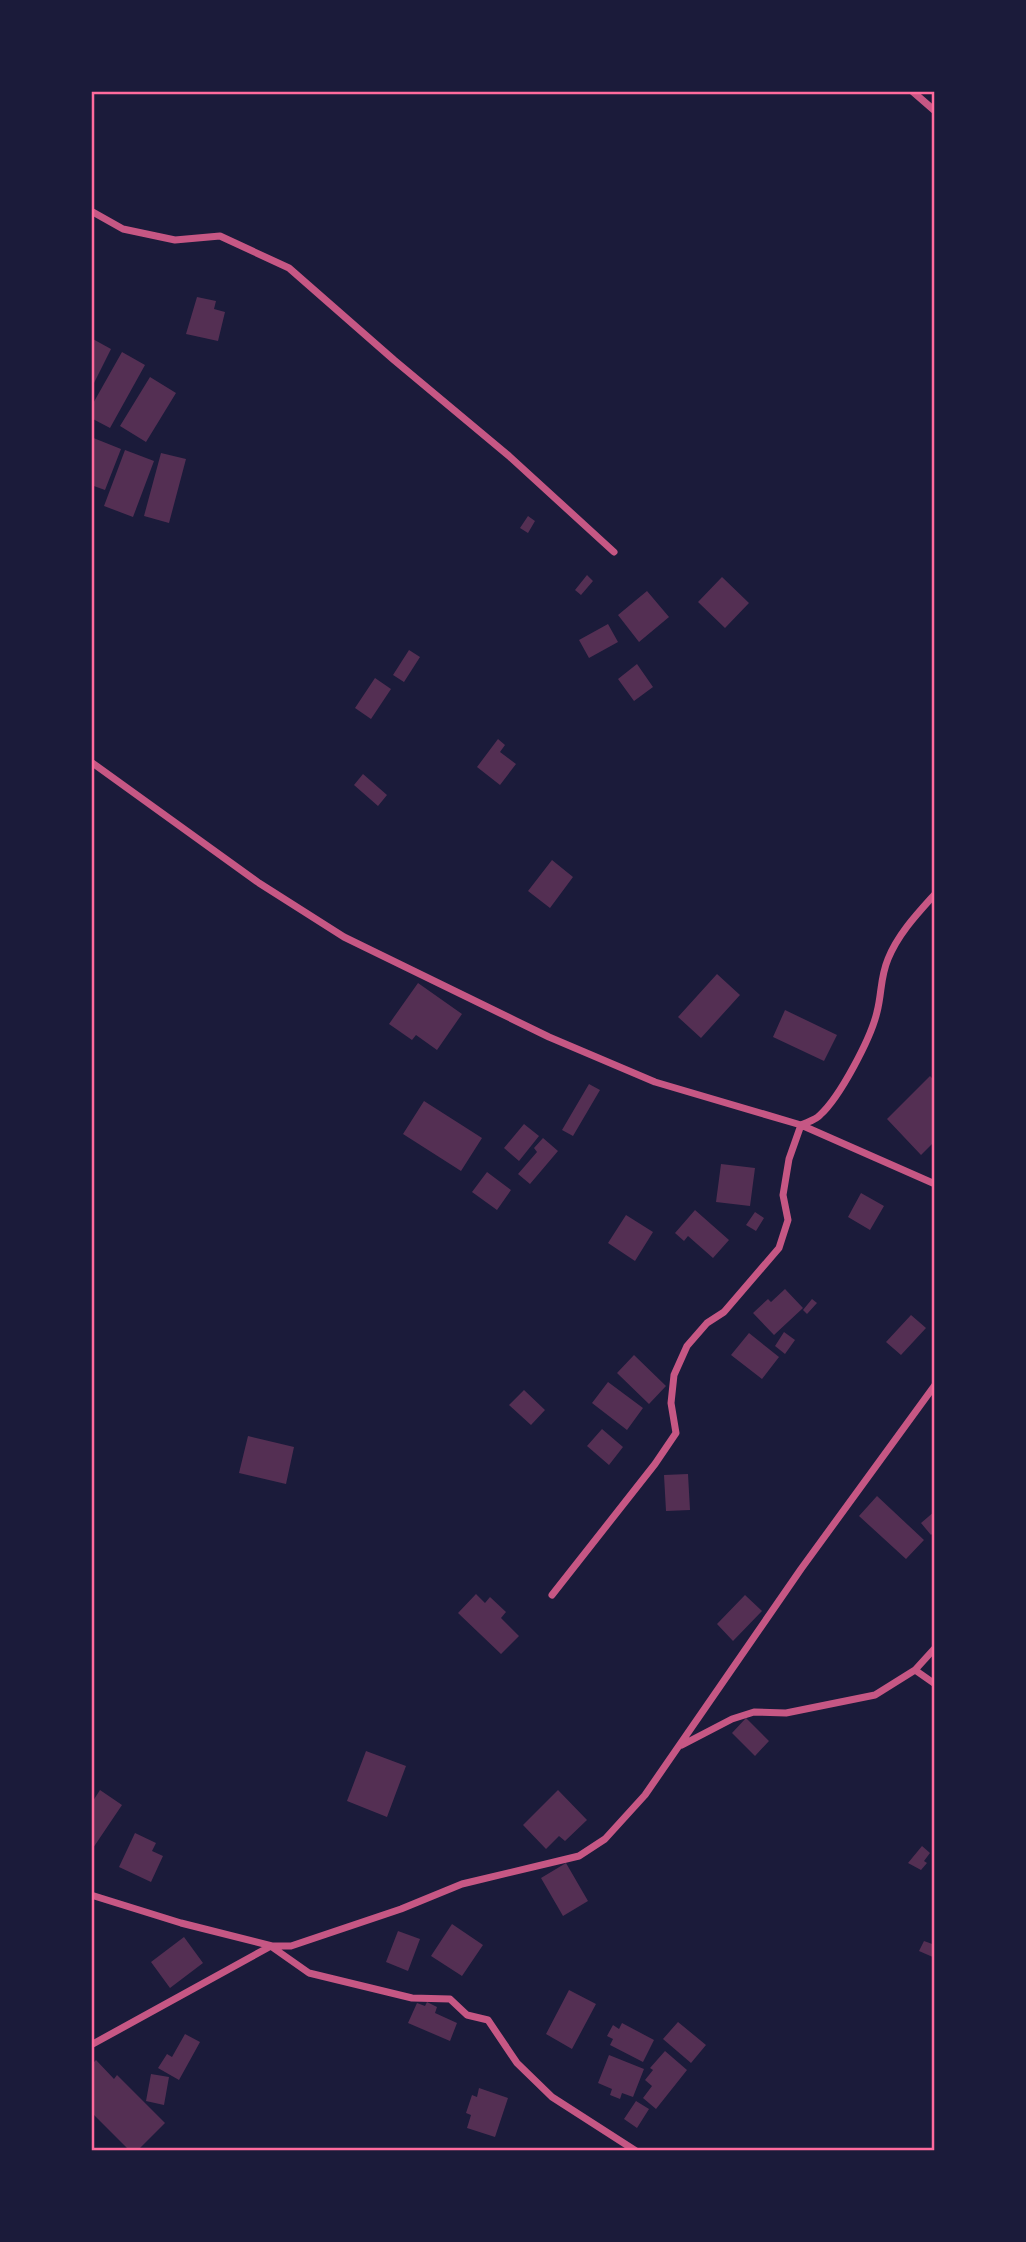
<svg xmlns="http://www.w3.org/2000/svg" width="1026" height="2242" font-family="'Asap Condensed',sans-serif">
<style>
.building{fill:#542f53}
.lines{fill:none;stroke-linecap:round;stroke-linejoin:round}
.minor{stroke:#c65784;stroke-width:7}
.neatline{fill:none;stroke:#ff6b9d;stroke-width:2.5}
</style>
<rect width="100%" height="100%" fill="#1b1b3a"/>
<path class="building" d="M197,297L216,301L214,309L225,312L218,341L186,334Z
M91,338L111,349L91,389Z
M122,352L145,365L110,428L91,418V407Z
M150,377L176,393L146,442L120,426Z
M91,437L121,449L105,490L91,485Z
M125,450L154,461L133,517L104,506Z
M161,453L186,459L169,523L144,516Z
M528,516L535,521L528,533L520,528Z
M587,575L593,581L581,595L575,590Z
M722,577L749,603L725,628L698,602Z
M647,591L669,617L639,642L618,615Z
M608,624L618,642L589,658L579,640Z
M409,650L420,657L404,682L393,675Z
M637,664L653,687L634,701L618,679Z
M375,678L391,689L371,719L355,708Z
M498,739L505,745L500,752L516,764L500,785L477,767Z
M363,774L387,795L378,806L354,785Z
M552,860L573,877L550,908L528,891Z
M717,974L740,995L701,1038L678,1017Z
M418,983L462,1014L437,1050L416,1035L412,1040L389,1024Z
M785,1010L837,1035L824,1061L773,1037Z
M930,1076L935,1081V1141L921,1155L887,1119Z
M589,1084L600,1090L573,1136L562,1130Z
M424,1101L482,1138L461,1171L403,1134Z
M524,1124L539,1136L519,1161L504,1148Z
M543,1138L558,1151L530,1184L518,1174L537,1152L534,1148Z
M721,1164L755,1168L750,1206L716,1202Z
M487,1172L511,1190L497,1210L472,1192Z
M861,1193L884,1206L870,1230L848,1217Z
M695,1210L729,1240L713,1258L688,1236L684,1241L675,1233Z
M755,1212L764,1218L756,1231L746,1225Z
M626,1215L653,1232L635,1261L608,1243Z
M785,1289L803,1308L774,1335L753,1313L768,1299L771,1302Z
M812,1299L817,1303L807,1314L803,1310Z
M911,1315L926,1328L901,1355L886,1342Z
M784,1332L795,1340L785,1354L775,1346Z
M749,1333L779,1357L762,1379L731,1355Z
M634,1355L666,1386L649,1404L617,1373Z
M608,1382L643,1408L627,1430L592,1403Z
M524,1390L545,1410L531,1425L509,1405Z
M602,1429L623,1447L609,1465L587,1446Z
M248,1436L294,1447L286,1484L239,1473Z
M688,1474L690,1510L666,1511L664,1475Z
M877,1496L924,1540L906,1559L859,1516Z
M935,1511V1531L931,1535L921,1523Z
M476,1594L485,1603L490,1597L506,1612L501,1618L519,1636L501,1654L458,1613Z
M745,1595L762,1611L733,1641L717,1624Z
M746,1718L769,1741L755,1756L732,1733Z
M366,1751L406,1766L387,1817L347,1801Z
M100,1790L122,1805L91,1851V1804Z
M558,1790L587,1820L565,1841L559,1836L546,1849L523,1825Z
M135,1833L156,1843L152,1851L163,1856L151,1882L119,1867Z
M922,1846L930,1853L924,1861L927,1863L921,1870L908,1863Z
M566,1863L588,1901L563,1916L541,1878Z
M452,1924L483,1945L462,1976L431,1956Z
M398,1931L420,1939L408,1971L386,1962Z
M184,1937L203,1963L170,1988L151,1962Z
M924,1941L935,1945V1958L919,1951Z
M569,1990L596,2004L572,2049L546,2034Z
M427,2002L437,2007L435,2013L457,2023L450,2041L408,2023L417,2003L425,2006Z
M678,2022L706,2045L691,2063L663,2039Z
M622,2023L654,2040L643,2062L610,2045L613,2039L607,2036L613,2025L619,2029Z
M185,2034L200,2042L179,2080L158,2068L167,2054L172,2057Z
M665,2051L687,2070L656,2109L643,2098L652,2086L645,2080L653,2070L650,2068Z
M609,2055L644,2069L633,2097L622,2093L620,2099L610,2095L612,2089L598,2083Z
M96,2060L114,2079L117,2075L165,2123L137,2151H130L91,2112V2065Z
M151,2074L169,2077L164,2105L146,2101Z
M479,2088L508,2098L495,2137L467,2128L471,2115L466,2113L472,2095L477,2097Z
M636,2101L649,2109L637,2128L624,2119Z"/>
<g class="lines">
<path class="minor" d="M912,91L935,111
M91,211L123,229L175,240L220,236L289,268L394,360L509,456L614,552
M91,762L259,883L344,937L549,1037L655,1082L801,1125L935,1184
M552,1595L655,1464L676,1433L671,1403L674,1375L687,1346L707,1323L724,1312L779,1248L788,1220L783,1195L789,1159L801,1125C807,1122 816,1120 820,1115C840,1097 871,1038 877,1012C882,993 880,978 888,959C898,934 917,914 935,894
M915,1670L935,1684
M682,1745L732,1719L754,1712L786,1713L875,1695L915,1670L935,1648
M91,1895L181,1923L272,1946H291L401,1909L462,1884L579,1856L605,1839L645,1795L801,1569L935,1385
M272,1947L309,1973L412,1998L450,1999L467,2015L488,2020L517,2063L552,2097L636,2151
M91,2045L271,1946"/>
</g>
<rect width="1026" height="2242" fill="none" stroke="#1b1b3a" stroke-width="186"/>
<rect x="93" y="93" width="840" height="2056" class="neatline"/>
</svg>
